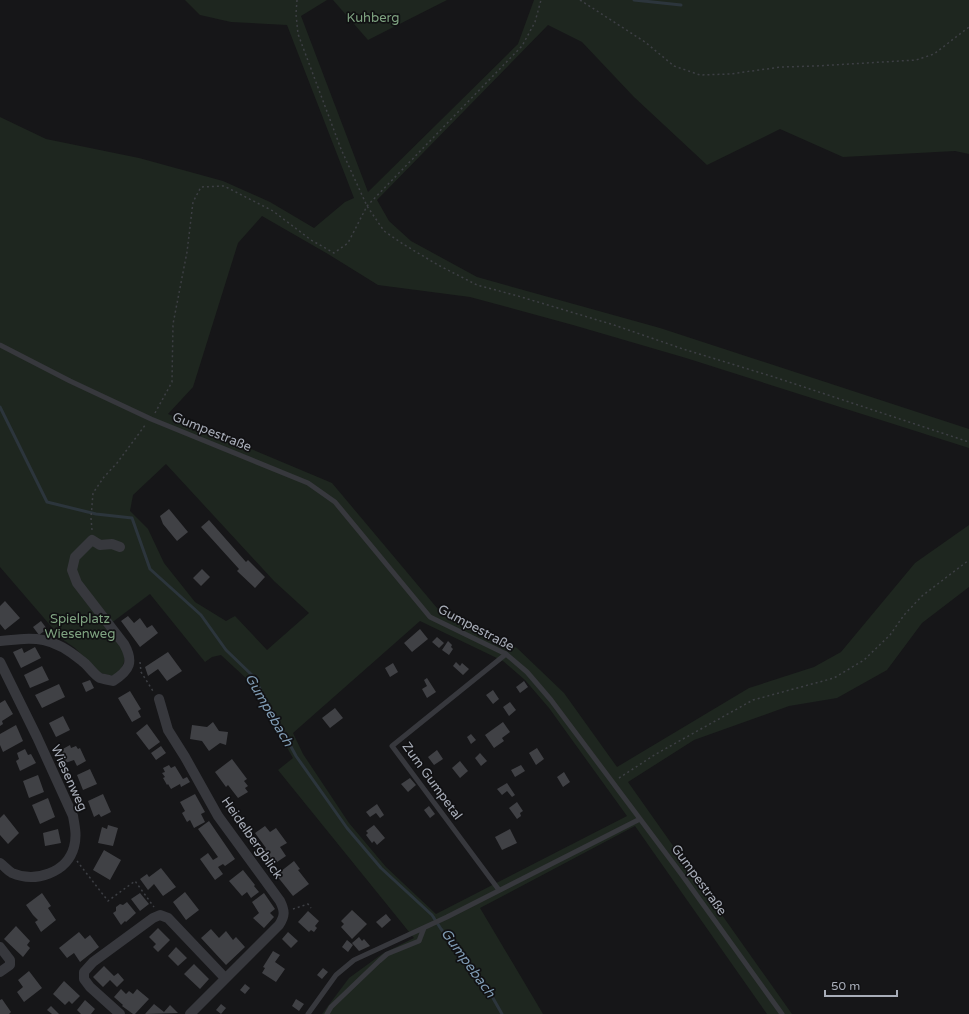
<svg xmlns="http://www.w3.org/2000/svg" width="969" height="1014" font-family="'Varela Round',sans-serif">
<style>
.green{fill:#1e261f;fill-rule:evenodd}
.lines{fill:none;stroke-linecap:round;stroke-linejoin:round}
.stream{stroke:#2c353c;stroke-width:3}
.building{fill:#404145}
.path{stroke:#3d3f44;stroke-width:1.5;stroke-dasharray:2 3;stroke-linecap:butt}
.service{stroke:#37383d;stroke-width:5}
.minor{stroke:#37383d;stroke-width:10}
.labels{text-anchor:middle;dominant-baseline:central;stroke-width:3.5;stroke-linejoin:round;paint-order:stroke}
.park-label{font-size:13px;fill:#7fa381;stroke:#111113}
.street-label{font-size:13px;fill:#a8adb8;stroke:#111113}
.water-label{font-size:14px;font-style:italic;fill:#7f9bb3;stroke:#111113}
</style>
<rect width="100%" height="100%" fill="#161618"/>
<path class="green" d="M185,0H327L301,16L368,192L518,44L534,0H969V154L955,151L843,157L780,129L707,165L634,97L582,42L548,25L377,200L389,221L411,241L477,277L660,328L969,429V448L686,358L573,325L470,297L378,285L328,254L262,216L238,243L193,387L168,414L332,483L437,608L517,648L564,693L617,767L749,688L814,667L841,652L915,563L969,525V587L922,623L887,670L837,698L789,706L694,740L628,782L792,1014H767L635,826L480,908L543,1014H322L349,978L382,954L414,938L278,770L293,758L248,680L221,655L212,657L205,662L150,594L106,627C119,643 136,660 113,676L100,673L75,648L62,639L0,567V117L46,139L139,158L223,181L270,202L314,228L345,202L354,198L287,25L231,22L200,15ZM166,464L274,581L309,613L267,650L235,616L226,621L195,602L164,563L148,529L130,511L133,495ZM420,621L503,661L525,680L549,708L627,816L436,914L386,867L349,823L303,754L293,733Z
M333,0H447L368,40Z"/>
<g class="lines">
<path class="stream" d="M634,0L681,5
M0,407L47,502L96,514L132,518L150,569L201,615L226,650L253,676L296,756L347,828L381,868L432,915L441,929L485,984L502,1014"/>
</g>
<path class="building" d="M169,509L188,532L177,541L163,524L160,516Z
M209,520L246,562L248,560L265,577L255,588L237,571L239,569L201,527Z
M202,569L210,577L201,586L193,578Z
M5,601L20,618L5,630L0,624V606Z
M128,616L134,623L140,618L147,628L152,625L158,633L140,647L121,621Z
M41,621L47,629L39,635L33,627Z
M420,629L428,639L412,652L404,643Z
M437,637L444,643L439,648L432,642Z
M448,641L452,645L451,647L453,649L449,655L442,650Z
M35,647L41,658L21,668L13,652L22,648L24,653Z
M168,652L182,671L167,681L158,669L148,676L145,667Z
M456,662L460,666L462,663L469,669L463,675L453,666Z
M393,663L398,672L390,677L385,668Z
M42,666L49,680L30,688L24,675Z
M427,678L436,692L427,698L422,689L427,686L424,680Z
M90,680L94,688L86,692L82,683Z
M524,681L528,687L520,693L516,687Z
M59,684L65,697L42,708L35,695Z
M493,690L499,699L493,704L486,695Z
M130,691L141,709L138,711L141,717L132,722L118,698Z
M5,700L13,714L2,721L3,724L0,726V703Z
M510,702L516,710L509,716L503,707Z
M335,708L343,718L330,728L322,718Z
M63,716L70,730L56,737L49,723Z
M213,722L219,731L228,732L226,745L220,743L209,751L202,741L190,739L192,725L207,727Z
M503,722L510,732L502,738L504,741L494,748L485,735Z
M147,724L160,742L149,750L136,733Z
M16,725L23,741L3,752L0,745V734Z
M471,734L476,740L471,744L467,737Z
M70,745L71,748L76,746L78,749L80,748L86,761L77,766L74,760L65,763L61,755L63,754L61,750Z
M161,746L166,753L156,760L151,753Z
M537,748L544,759L536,765L529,753Z
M25,749L28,755L31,754L36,763L20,771L16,761L19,759L17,753Z
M437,750L443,759L434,765L428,757Z
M480,753L487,761L481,766L475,758Z
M232,759L247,779L244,781L248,786L245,788L248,792L238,798L228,785L226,787L215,772Z
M460,761L468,771L460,778L452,768Z
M169,765L171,768L175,766L183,779L187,777L190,782L181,787L180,784L171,789L168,784L167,785L163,778L165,777L162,773L165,772L163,768Z
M521,765L525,771L515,777L511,770Z
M90,769L97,784L83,790L77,775Z
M564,772L570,782L563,787L557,777Z
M38,775L44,792L29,798L23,781Z
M410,778L416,785L408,792L401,784Z
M507,783L515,795L512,797L507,791L502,795L497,789Z
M103,794L111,812L101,817L99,814L94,817L88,801Z
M195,794L205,812L201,814L205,822L194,828L190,820L187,822L182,813L185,811L180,802Z
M48,798L55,817L40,824L32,805Z
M517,802L523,811L520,813L521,816L517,819L509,808Z
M377,804L384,815L380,818L376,813L370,817L366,812Z
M429,806L435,814L430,818L424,810Z
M4,814L19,833L8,844L0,835V818Z
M209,821L235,859L225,866L223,864L218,867L223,874L215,880L200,859L208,853L213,860L218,857L198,829Z
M108,825L118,828L113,846L98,843L102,827L107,829Z
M374,825L385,838L377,845L374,841L372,843L366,835L368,833L366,831Z
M265,826L270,832L276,828L287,843L280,847L286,856L274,864L264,850L266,848L255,833Z
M58,829L61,843L45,846L43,833Z
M510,829L517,843L502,850L495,837Z
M104,850L121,860L110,880L93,870Z
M294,861L300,869L298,870L309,884L293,896L277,876L281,873L280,872Z
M161,868L176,887L163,896L154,884L148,890L140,879L147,874L149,877Z
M243,870L255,885L254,886L259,892L251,898L247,892L242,896L229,881Z
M185,892L199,910L186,920L173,902Z
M42,893L51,906L48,908L56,920L41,932L35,922L38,920L33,915L26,905Z
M140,893L149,904L140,911L131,899Z
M264,893L275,909L270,913L274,917L264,928L253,918L259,913L252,902Z
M127,902L136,913L126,922L125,921L121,925L113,913L116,911V907L120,904L123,905Z
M352,910L367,924L352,939L341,927L344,924L341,921Z
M308,911L319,921L315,926L317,928L314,932L311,930L309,932L298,922Z
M386,914L391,920L382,928L376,922Z
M16,926L30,941L27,945L30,948L23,957L4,939Z
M158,928L170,940L158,952L153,947L156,944L149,937Z
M211,929L219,938L226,931L233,940L236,937L245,947L226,965L201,938Z
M79,932L85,939L90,935L99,947L80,962L74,953L67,958L59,948Z
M288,932L298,941L291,948L282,939Z
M359,937L362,941L364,939L370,946L359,951L352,943Z
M347,940L353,945L348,952L342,947Z
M176,947L187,958L178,966L168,956Z
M273,951L280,955L275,962L285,969L276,982L262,973L265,968L263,967Z
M194,964L209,979L200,989L184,974Z
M104,966L114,976L118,973L124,980L117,987L110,980L103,987L93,977Z
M323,968L328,972L322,979L317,975Z
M29,971L42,988L24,1002L17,992L23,987L18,980Z
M64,981L80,996L72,1004L69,1001L65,1005L53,994Z
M245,984L250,988L245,994L240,990Z
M121,989L126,994L129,991L133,994L137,989L149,999L135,1014H133L122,1006L123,1005L114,997Z
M2,999L11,1012L9,1014H0V1000Z
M296,999L304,1004L299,1011L292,1006Z
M85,1000L95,1009L91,1014H81L77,1010Z
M154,1004L164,1012L170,1005L178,1013L145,1014Z
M221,1004L226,1008L221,1014L216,1010Z
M51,1006L59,1014H52L47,1010Z"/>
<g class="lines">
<path class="path" d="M297,0L296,14L298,34L341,149L367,206L384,231L403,244L438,265L477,285L518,296L614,325L683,349L774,377L969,442
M580,0L645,42L674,66L700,75L730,74L781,67L816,66L916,60L934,54L969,27
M155,413L172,382L173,324L187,252L193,202L201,187L224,186L273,211L311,240L334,253L348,243L367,206L522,46L535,22L541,0
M92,530L91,518L93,493L104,477L117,463L146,424
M140,662L141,672L153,691
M619,778L656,754L753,700L834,678L864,660L890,635L904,615L922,596L969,560
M77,861L108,901L135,881L154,907
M293,909L308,904L311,908"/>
<path class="service" d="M0,345L70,381L151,419L308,483L335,502L430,617L506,654L527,672L551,700L682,875L782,1014
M499,890L392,746L506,654
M308,1014L336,975L354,960L447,917L640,819
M327,1014L331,1007L379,961L387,954L419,941L424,928"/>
<path class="minor" d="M0,641C37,637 52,636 82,661C88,665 94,675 100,678C104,679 109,680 113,681C130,670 134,662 124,644L77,583L72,570L75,557L92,540L100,545L112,544L120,547
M0,662L37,737L73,816C75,827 77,836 74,847C67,873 35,883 12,873C8,871 4,866 0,863
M159,699L168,730L185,757L218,816L280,901C285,911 285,916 279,925L190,1014
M0,947L10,960V965L0,972
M120,1014L90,987L84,979V972L93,962L153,918L160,915L168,918L225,978"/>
</g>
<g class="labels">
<g class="park-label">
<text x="373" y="18">Kuhberg</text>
<text x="80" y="619">Spielplatz<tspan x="80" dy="15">Wiesenweg</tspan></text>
</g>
<g class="street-label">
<text transform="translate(212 432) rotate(22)">Gumpestraße</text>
<text transform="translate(476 628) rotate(28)">Gumpestraße</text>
<text transform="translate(69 778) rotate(66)">Wiesenweg</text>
<text transform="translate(432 781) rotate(54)">Zum Gumpetal</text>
<text transform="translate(252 838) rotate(55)">Heidelbergblick</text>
<text transform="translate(699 880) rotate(54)">Gumpestraße</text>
</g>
<g class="water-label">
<text transform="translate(269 710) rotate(60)">Gumpebach</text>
<text transform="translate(468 963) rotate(54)">Gumpebach</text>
</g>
</g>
<path d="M825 990v6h72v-6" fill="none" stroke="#a8adb8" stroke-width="2"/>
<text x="831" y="990" font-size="12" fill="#a8adb8" stroke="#111113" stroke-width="3" paint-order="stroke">50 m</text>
</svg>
